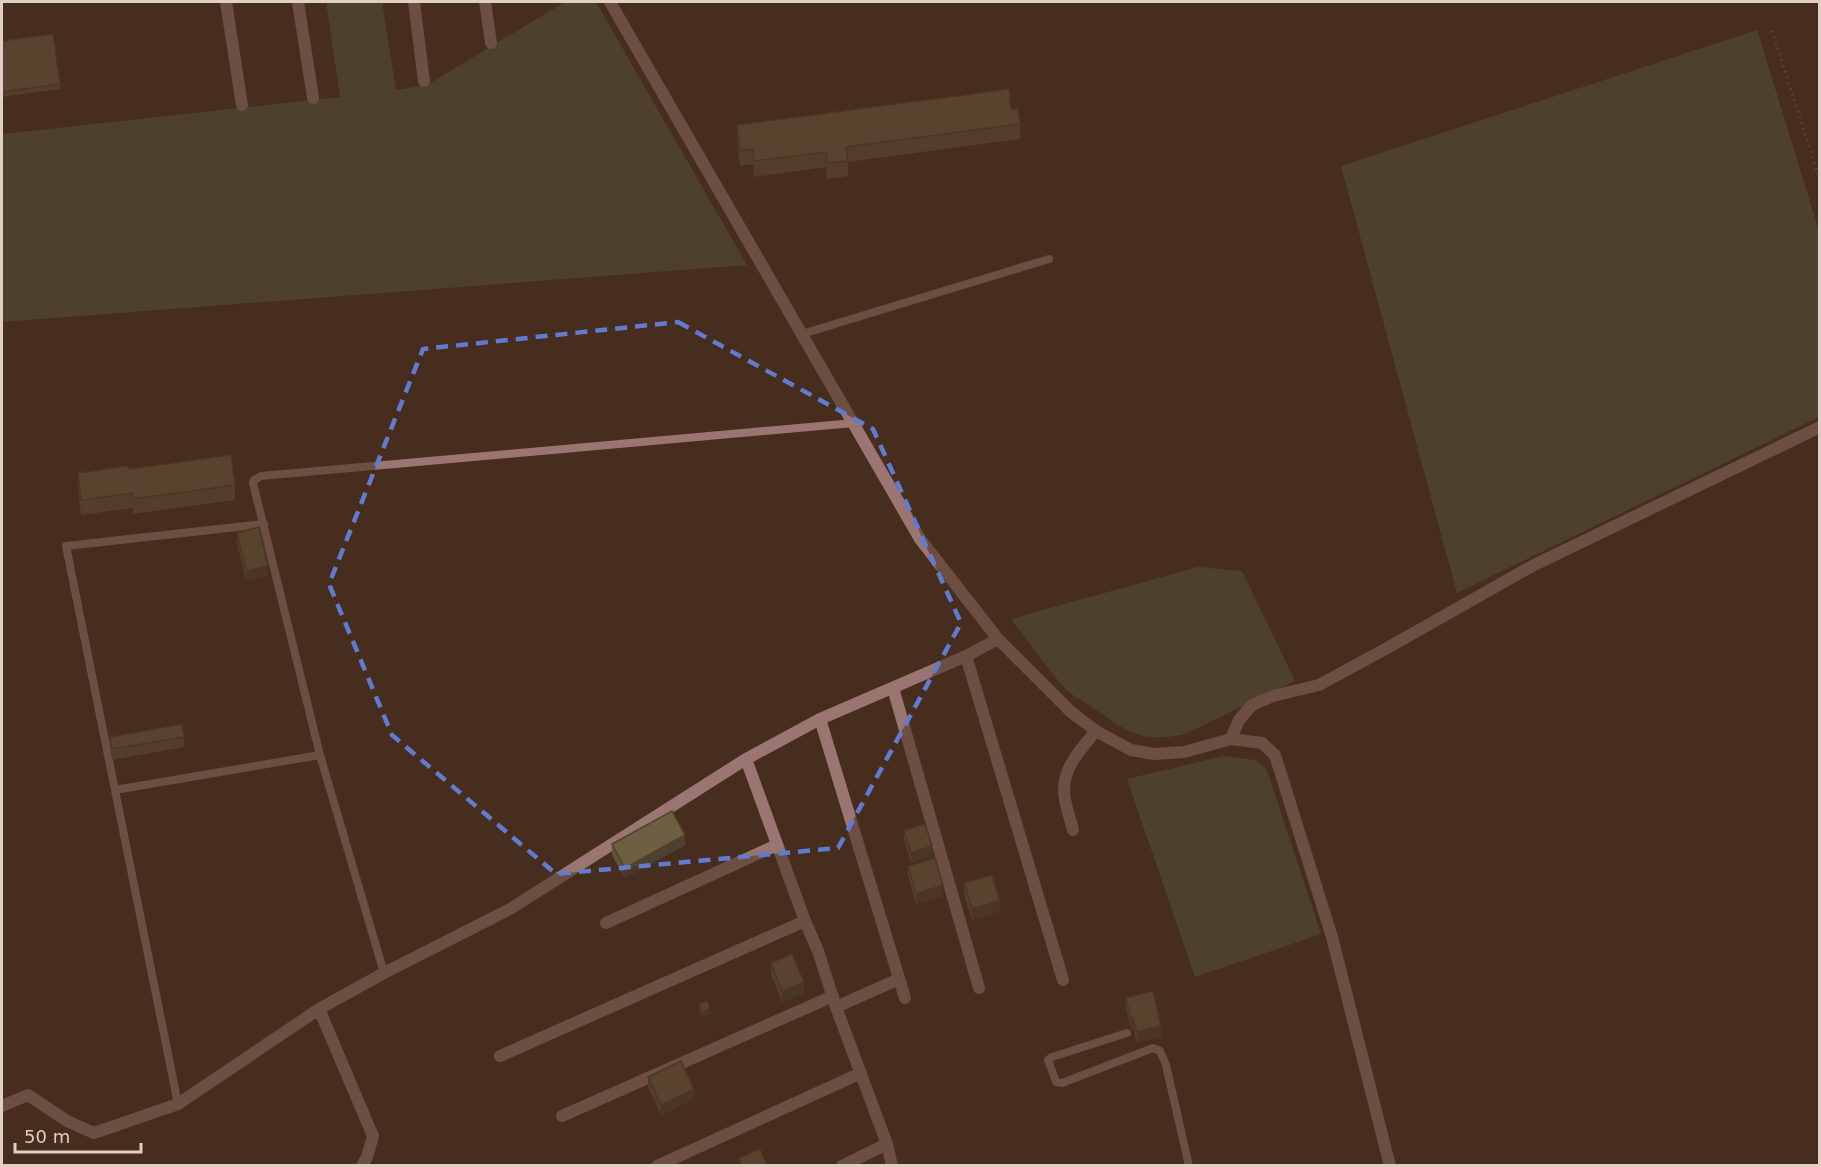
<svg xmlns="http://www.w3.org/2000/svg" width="1821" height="1167" font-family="'DejaVu Sans',sans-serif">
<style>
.green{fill:#555841}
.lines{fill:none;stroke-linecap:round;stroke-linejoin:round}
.path{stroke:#755e50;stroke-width:3;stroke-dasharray:1.5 4.5;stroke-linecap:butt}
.service{stroke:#9a7572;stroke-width:8}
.minor{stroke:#9a7572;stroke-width:12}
.wall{fill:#5f523a}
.shaded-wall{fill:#4d422f}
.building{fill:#6e5f43;stroke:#4d422f;stroke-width:1.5}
.marked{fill:none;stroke:#617bd1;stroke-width:4.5;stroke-dasharray:12 8;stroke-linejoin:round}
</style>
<rect width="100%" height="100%" fill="#472d1d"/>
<path class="green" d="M326,2H382L396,90L427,85L565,2H596L747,265L2,322V134L340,97Z
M1757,30L1819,231V417L1457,593L1341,166Z
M1198,567L1242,571L1295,681L1185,734C1142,744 1125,731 1092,707C1083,701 1072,696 1065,688C1046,667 1029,642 1011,619Z
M1224,756L1255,760L1267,770L1321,934L1195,977L1127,779Z"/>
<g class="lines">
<path class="path" d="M1772,31L1820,180"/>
<path class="service" d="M802,334L1049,259
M115,790L320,755
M384,973L320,755L253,483L254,480L261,476L854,423
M1127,1033L1052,1057L1048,1060L1056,1082L1062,1083L1153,1048L1160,1051L1166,1065L1189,1166
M178,1104L66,546L264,524"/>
<path class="minor" d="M226,2L242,105
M298,2L313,98
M414,2L424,81
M485,2L491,43
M610,2L920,539L998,639L1071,712L1096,731L1131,750L1154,754L1184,752L1231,739L1262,743L1275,755L1332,937L1390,1166
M966,656L1063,980
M893,688L979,988
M820,719L905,998
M1231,739L1239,720L1252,705L1273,696L1319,685L1389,647L1532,566L1820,427
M746,759L805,921L818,951L836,1007L887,1144L892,1166
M1073,830C1070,817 1063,801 1064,788C1065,765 1082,748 1096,731
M606,923L777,845
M836,1007L899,979
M319,1009L373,1136L367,1157L362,1166
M500,1056L805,921
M2,1106L28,1095L67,1121L94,1133L178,1104L319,1009L384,973L510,909L746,759L820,719L966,656L998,639
M562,1116L833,996
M657,1166L861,1073
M842,1166L887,1144"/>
</g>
<path class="wall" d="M2,41L60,84V89L2,97Z
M1011,109L1020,124V139L848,162V176L827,179L826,167L754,177L753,164L740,166L737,140V125Z
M129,469L235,485V500L133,514V508L81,515L78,488V473Z
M237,533L268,576L246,581L237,543Z
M110,737H184V747L112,760L110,747Z
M904,830L932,856L911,863L904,840Z
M612,844L685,845L625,878L612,855Z
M908,866L943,896L916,904L908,876Z
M964,883L1000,911L972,920L964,894Z
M771,963L804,993L782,1002L771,974Z
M1126,998L1161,1037L1137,1042L1133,1029H1131L1126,1008Z
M699,1004L710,1013L702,1017L699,1010Z
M648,1077L694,1099L661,1115L648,1087Z"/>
<path class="shaded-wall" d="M268,566V576L246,581V571Z
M685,835V845L625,878V868Z
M932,846V856L911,863V853Z
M943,885V896L916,904V894Z
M1000,901V911L972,920V909Z
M804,982V993L782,1002V991Z
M710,1008V1013L702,1017V1012Z
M1133,1018V1029H1131V1019Z
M1161,1026V1037L1137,1042V1032Z
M694,1089V1099L661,1115V1105Z"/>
<path class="building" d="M53,34L60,84L2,92V41Z
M1009,89L1011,109H1018L1020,124L846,147L848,161L827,163L826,152L754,161L753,149L740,150L737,125Z
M231,455L235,485L133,499V493L81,500L78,473L128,466L129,469Z
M259,527L268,566L246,571L237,533Z
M182,724L184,737L112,749L110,737Z
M672,811L685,835L625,868L612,844Z
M925,824L932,846L911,853L904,830Z
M935,858L943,885L916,894L908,866Z
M992,875L1000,901L972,909L964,883Z
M792,954L804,982L782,991L771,963Z
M1153,991L1161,1026L1137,1032L1133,1018L1131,1019L1126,998Z
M707,1001L710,1008L702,1012L699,1004Z
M681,1061L694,1089L661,1105L648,1077Z
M760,1149L767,1166H742L739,1158Z"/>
<path d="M0 0H1821V1167H0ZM678,322L873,429L961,623L838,848L556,874L392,735L329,584L423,349Z" fill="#472d1d" fill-opacity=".55" fill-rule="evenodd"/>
<path class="marked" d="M678,322L873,429L961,623L838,848L556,874L392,735L329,584L423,349Z"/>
<rect width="1821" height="1167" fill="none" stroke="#dfcfc5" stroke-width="6"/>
<path d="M15 1143v9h126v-9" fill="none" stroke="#dfcfc5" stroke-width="3"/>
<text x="24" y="1143" font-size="18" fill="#dfcfc5" stroke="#472d1d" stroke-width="4.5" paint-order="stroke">50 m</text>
</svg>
